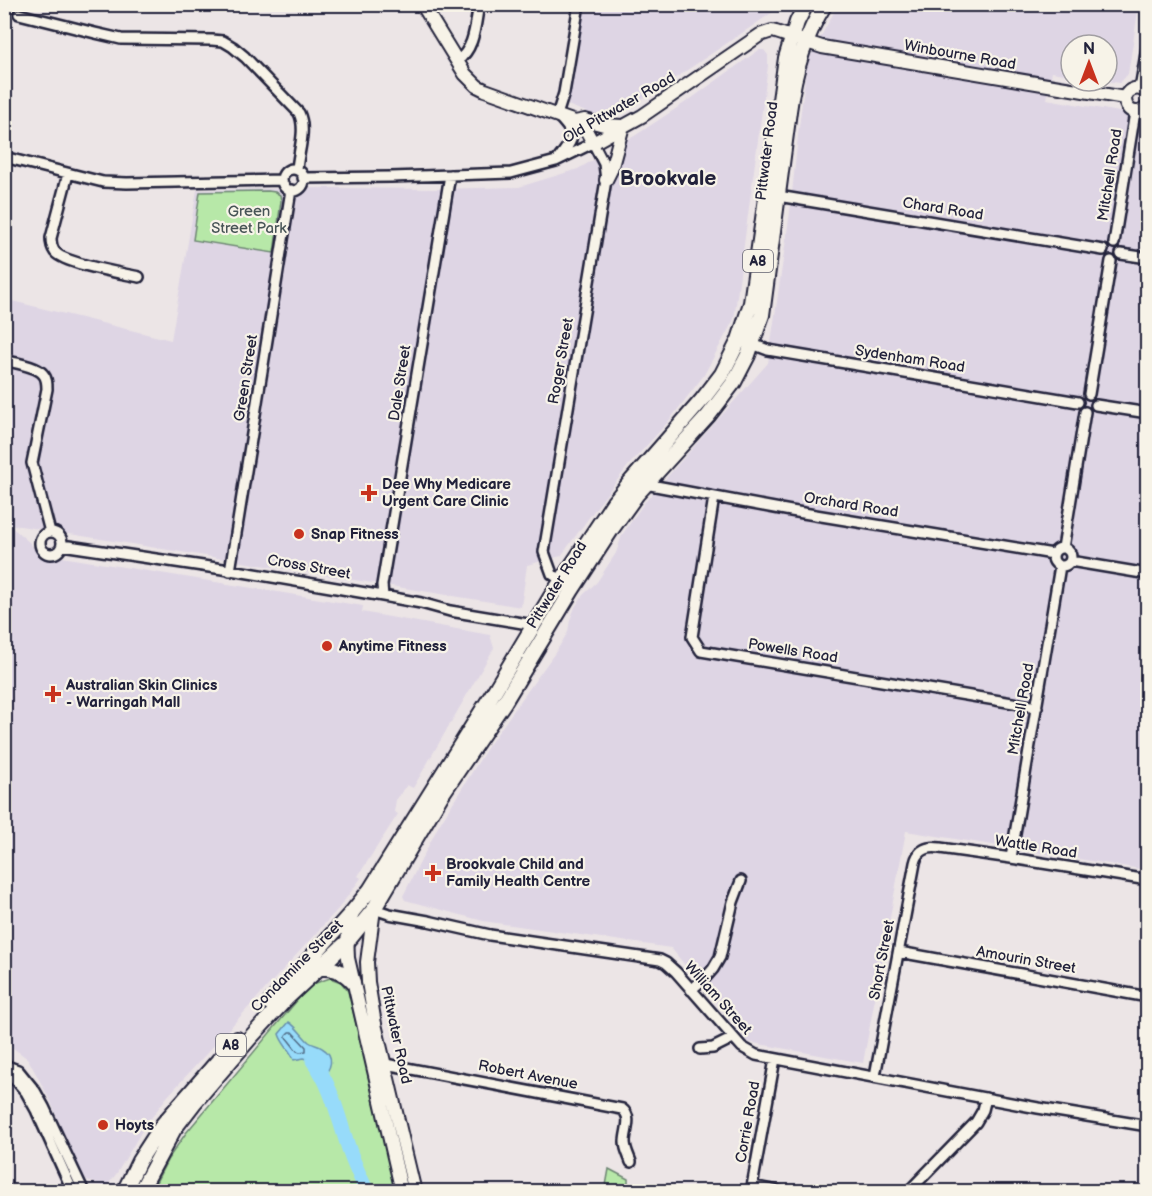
<svg xmlns="http://www.w3.org/2000/svg" width="1152" height="1196" font-family="'Balsamiq Sans',sans-serif">
<style>
.built{fill:#ded5e4}
.green{fill:#b7e8a8;stroke:#6c8572;stroke-width:1.5}
.water{fill:#97dbfa;stroke:#6891ae;stroke-width:1.5}
.lines{fill:none;stroke-linecap:round;stroke-linejoin:round}
.shore{stroke:#516c87;stroke-width:1.5}
.river{stroke:#97dbfa;stroke-width:15}
.minor-casing{stroke:#22223b;stroke-width:14}
.major-casing{stroke:#22223b;stroke-width:16}
.highway-casing{stroke:#22223b;stroke-width:18}
.minor{stroke:#f7f3e8;stroke-width:9}
.major{stroke:#f7f3e8;stroke-width:12}
.highway{stroke:#f7f3e8;stroke-width:14}
.poi-dot{fill:#c8321e;stroke:#f7f3e8;stroke-width:2}
.labels{text-anchor:middle;dominant-baseline:central;stroke-width:4.5;stroke-linejoin:round;paint-order:stroke}
.shield{fill:#f7f3e8;stroke:#62616f;stroke-width:1.5}
.shield-label{font-size:14px;font-weight:bold;fill:#22223b}
.street-label{font-size:15px;fill:#22223b;stroke:#f7f3e8}
.park-label{font-size:15px;fill:#475456;stroke:#f7f3e8}
.poi-label{font-size:15px;font-weight:bold;fill:#22223b;stroke:#f7f3e8;text-anchor:start}
.district-label{font-size:21px;font-weight:bold;fill:#22223b;stroke:#f7f3e8}
</style>
<rect width="100%" height="100%" fill="#ece5e6"/>
<filter id="ink" filterUnits="userSpaceOnUse"><feTurbulence type="fractalNoise" baseFrequency=".0167" numOctaves="2"/><feDisplacementMap in="SourceGraphic" scale="12" xChannelSelector="R" yChannelSelector="G"/><feConvolveMatrix kernelMatrix="1 2 1 2 8 2 1 2 1" color-interpolation-filters="sRGB"/></filter>
<g filter="url(#ink)">
<path class="built" d="M584,5H783L748,29L665,85L607,120L565,104Z
M838,5H1139L1128,74L1120,83L1107,81V45H1071V75L1052,72L1047,99L1147,117V870L906,831L863,1063L748,1042L671,948L483,921L405,900L403,896L439,825L489,745L557,650L568,632L570,620L575,607L583,595L597,582L616,553L622,535L644,503L768,363L790,212L799,127L807,62Z
M759,50H764L768,55V66L734,319L704,375L668,422L628,466L596,508L561,556L527,565L521,607L8,524L30,543L41,557L57,560L62,557L363,606L362,612L490,635L494,648L413,788L407,785L396,800L394,812L398,814L358,876L361,878L356,885L338,909L167,1097L143,1129L117,1173L106,1187L88,1181L76,1167L51,1102L28,1059L5,1042L4,299L171,340L197,190L329,188L436,189L519,187L578,169L636,135L692,98Z"/>
<path class="green" d="M268,191L275,192L280,195L281,201L274,253L193,240L200,192Z
M330,978L341,982L348,991L397,1191L151,1192L168,1159L186,1133L310,985Z
M609,1169L628,1179V1191H605Z"/>
<path class="water" d="M289,1022C297,1027 302,1036 309,1042C313,1045 318,1045 322,1048C336,1056 331,1070 321,1078L307,1059L304,1058L294,1060C290,1050 282,1044 279,1034Z"/>
<g class="lines">
<path class="shore" d="M289,1032H292L306,1047V1051L300,1052L297,1051L286,1037V1035Z"/>
<path class="river" d="M313,1061C331,1084 338,1116 347,1143C352,1160 360,1176 367,1192"/>
<g class="minor-casing">
<path id="minor" d="M19,14L95,33L121,39L212,40L223,41L233,47L245,57L299,113C307,130 298,152 297,170
M457,61C475,49 475,25 479,4
M1140,89L1148,42
M4,157L87,178L103,182L127,183L282,180
M559,158C576,136 576,135 557,115L564,93L579,4
M282 180a11 11 0 1 1 22 0a11 11 0 1 1-22 0Z
M68,174L51,238C51,243 52,248 55,252C65,264 121,273 139,277
M303,178L391,177L511,173L556,161L593,143L604,164L606,180L544,552L552,574L561,580
M778,196L1103,250
M1114,243L1135,112
M1121,254L1148,258
M747,342L768,350L1078,402
M4,360C15,363 37,366 43,374C47,378 47,384 47,389L32,463L50,532
M1089,394L1111,261
M1096,405L1148,413
M645,484L791,511L1053,554
M714,497L692,637L701,651L1037,707
M40 543a11 11 0 1 1 22 0a11 11 0 1 1-22 0Z
M62,545L243,572L383,596L421,603L450,611L534,625
M1063,548L1085,412
M1053 557a9 9 0 1 1 18 0a9 9 0 1 1-18 0Z
M1070,561L1148,574
M230,571L291,190
M383,596L382,585L450,175
M1011,858L1060,566
M374,909L389,914L428,921L490,935L660,960L666,963L676,972L742,1047L756,1055L1038,1108L1148,1126
M899,952L1148,997
M691,990L706,977L713,969L720,957L733,902L741,881
M700,1049L713,1048L733,1038
M380,1063L622,1109C633,1117 625,1131 625,1142C625,1149 629,1156 631,1162
M6,1064L13,1077L26,1092L36,1110L73,1192
M7,1066L18,1070L35,1091L44,1107L84,1192
M875,1076L915,863C918,850 927,846 940,848L1011,858L1148,880
M752,1186L783,1192
M4,1187L6,1192
M751,1192L775,1059
M908,1192L976,1122L983,1110L986,1098"/>
</g>
<g class="major-casing">
<path id="major" d="M422,4L465,74L477,86L485,90L575,122L586,130L593,143L642,116L760,35L772,31L776,32L822,47L1125,98
M1148,94C1144,90 1140,87 1134,89C1115,94 1130,125 1148,106
M575,122L585,120L604,125L623,126
M606,180L611,170L623,126
M374,909L367,962L368,982L375,1024L415,1192
M353,912C347,928 347,941 348,958L402,1192"/>
</g>
<g class="highway-casing">
<path id="highway" d="M317,968C333,967 343,971 353,982
M270,1003L353,911L370,890L495,690L550,598L614,502L632,480L702,400L722,374L739,340L751,303L786,58L797,22L806,4
M124,1192L139,1161L163,1124L237,1039
M140,1192L174,1129L194,1103L250,1038L286,999L347,942L374,909L442,794L505,701L572,590L611,530L637,494L708,416L734,382L748,355L762,315L789,111C794,73 804,37 825,4"/>
</g>
<use href="#minor" class="minor"/>
<use href="#major" class="major"/>
<use href="#highway" class="highway"/>
</g>
</g>
<g class="poi-dot">
<path d="M366 484h6v6h6v6h-6v6h-6v-6h-6v-6h6z"/>
<circle cx="299" cy="534" r="6"/>
<circle cx="327" cy="646" r="6"/>
<path d="M50 685h6v6h6v6h-6v6h-6v-6h-6v-6h6z"/>
<path d="M430 864h6v6h6v6h-6v6h-6v-6h-6v-6h6z"/>
<circle cx="103" cy="1125" r="6"/>
</g>
<g class="labels">
<g class="shield">
<rect x="743" y="250" width="30" height="22" rx="4.5"/>
<rect x="216" y="1034" width="30" height="22" rx="4.5"/>
</g>
<g class="shield-label">
<text x="758" y="261">A8</text>
<text x="231" y="1045">A8</text>
</g>
<g class="street-label">
<text transform="translate(960 55) rotate(10)">Winbourne Road</text>
<text transform="translate(619 108) rotate(-30)">Old Pittwater Road</text>
<text transform="translate(767 151) rotate(-83)">Pittwater Road</text>
<text transform="translate(1110 175) rotate(-81)">Mitchell Road</text>
<text transform="translate(943 209) rotate(9)">Chard Road</text>
<text transform="translate(910 359) rotate(9)">Sydenham Road</text>
<text transform="translate(561 361) rotate(-80)">Roger Street</text>
<text transform="translate(246 378) rotate(-81)">Green Street</text>
<text transform="translate(400 383) rotate(-81)">Dale Street</text>
<text transform="translate(851 505) rotate(9)">Orchard Road</text>
<text transform="translate(309 567) rotate(10)">Cross Street</text>
<text transform="translate(557 585) rotate(-58)">Pittwater Road</text>
<text transform="translate(793 651) rotate(9)">Powells Road</text>
<text transform="translate(1021 709) rotate(-80)">Mitchell Road</text>
<text transform="translate(1036 847) rotate(9)">Wattle Road</text>
<text transform="translate(882 960) rotate(-79)">Short Street</text>
<text transform="translate(1026 960) rotate(10)">Amourin Street</text>
<text transform="translate(297 966) rotate(-45)">Condamine Street</text>
<text transform="translate(718 998) rotate(48)">William Street</text>
<text transform="translate(396 1035) rotate(78)">Pittwater Road</text>
<text transform="translate(528 1075) rotate(11)">Robert Avenue</text>
<text transform="translate(748 1122) rotate(-80)">Corrie Road</text>
</g>
<g class="park-label">
<text x="249" y="211">Green<tspan x="249" dy="17">Street Park</tspan></text>
</g>
<g class="poi-label">
<text x="382" y="484">Dee Why Medicare<tspan x="382" dy="17">Urgent Care Clinic</tspan></text>
<text x="311" y="534">Snap Fitness</text>
<text x="339" y="646">Anytime Fitness</text>
<text x="66" y="685">Australian Skin Clinics<tspan x="66" dy="17">- Warringah Mall</tspan></text>
<text x="446" y="864">Brookvale Child and<tspan x="446" dy="17">Family Health Centre</tspan></text>
<text x="115" y="1125">Hoyts</text>
</g>
<g class="district-label">
<text x="668" y="178">Brookvale</text>
</g>
</g>
<rect width="1152" height="1196" fill="none" stroke="#f7f3e8" stroke-width="24"/>
<rect x="12" y="12" width="1128" height="1172" fill="none" stroke="#22223b" stroke-width="2" filter="url(#ink)"/>
<g transform="translate(1089 63)"><circle r="28" fill="#f7f3e8" stroke="#a29fa3" stroke-width="1.5"/>
<path d="M0-4.5L10 22L0 15L-10 22Z" fill="#c8321e"/>
<text y="-9" font-size="16" font-weight="bold" text-anchor="middle" fill="#22223b">N</text>
</g>
</svg>
